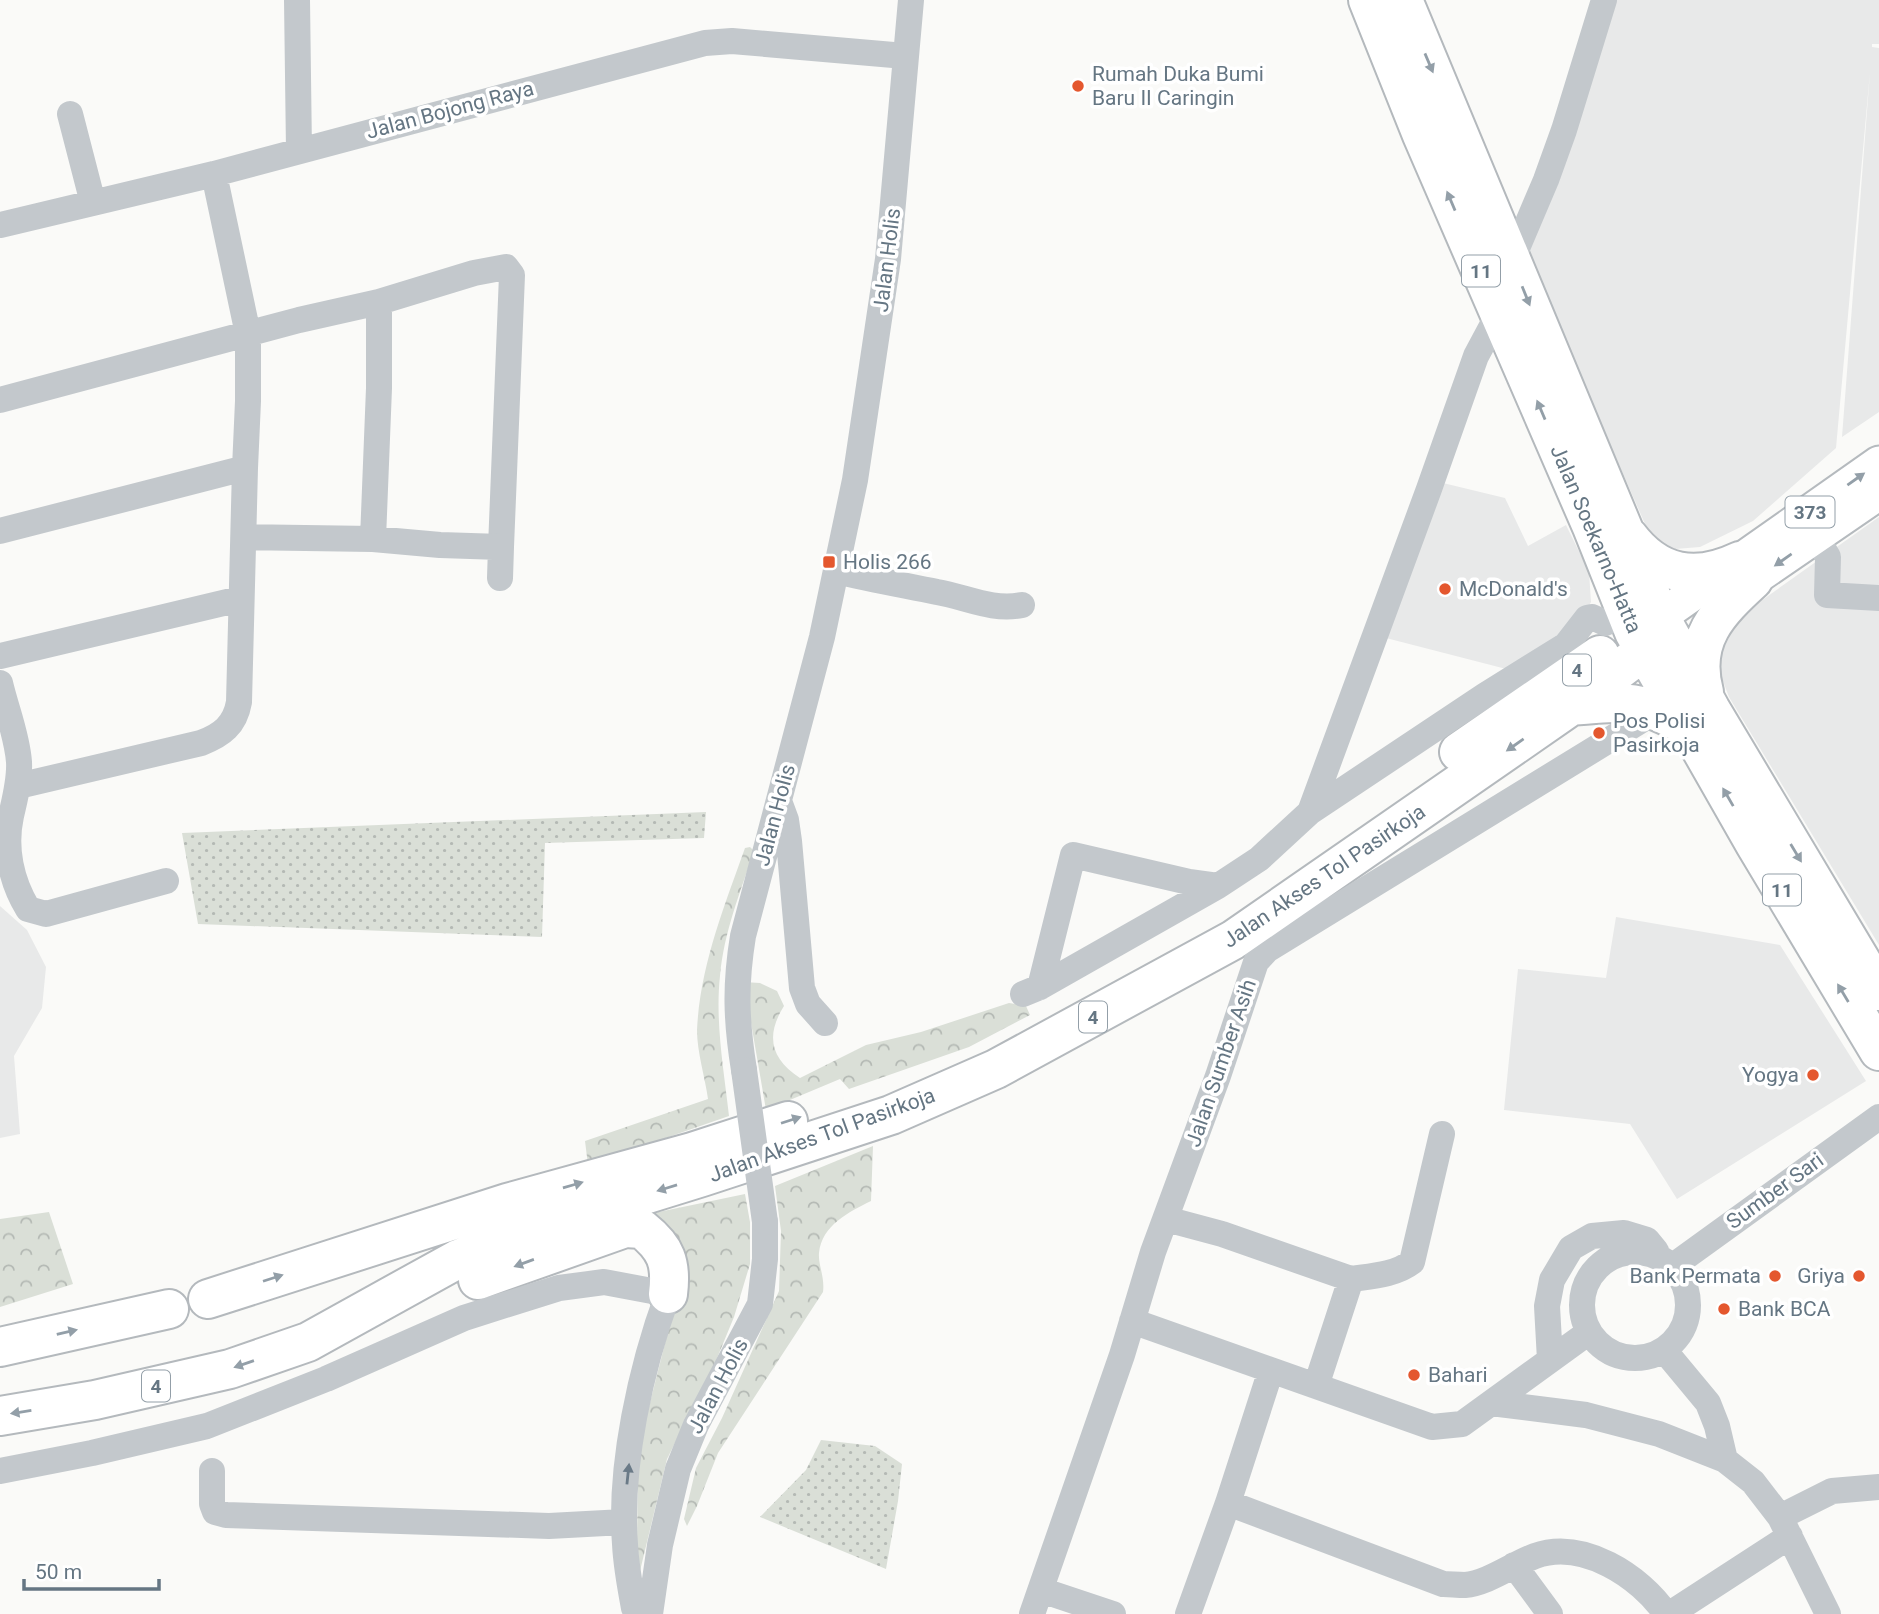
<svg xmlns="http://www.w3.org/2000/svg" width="1879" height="1614" font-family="Roboto,sans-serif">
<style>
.built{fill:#e8e9e9}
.grass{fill:url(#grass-dots)}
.forest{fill:url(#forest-crowns)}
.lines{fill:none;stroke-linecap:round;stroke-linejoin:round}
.major-casing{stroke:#b5babe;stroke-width:37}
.highway-casing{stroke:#b4b9bd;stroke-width:42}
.minor{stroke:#c3c8cc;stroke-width:26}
.major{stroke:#fff;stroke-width:33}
.highway{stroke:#fff;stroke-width:38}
.minor-bridge{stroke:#c3c8cc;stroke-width:26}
.oneway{fill:#939fa8}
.oneway2{fill:#6a7a87}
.poi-dot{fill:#e4572e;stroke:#fff;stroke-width:2.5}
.labels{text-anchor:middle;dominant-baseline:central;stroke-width:7;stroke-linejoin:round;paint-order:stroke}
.shield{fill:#fff;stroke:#939fa8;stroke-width:2}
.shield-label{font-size:19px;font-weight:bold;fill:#657683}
.poi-label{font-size:21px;fill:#657683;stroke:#fff;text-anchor:start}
.street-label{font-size:21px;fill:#657683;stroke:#fff}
</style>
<defs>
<pattern id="grass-dots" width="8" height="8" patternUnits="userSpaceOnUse" patternTransform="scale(1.75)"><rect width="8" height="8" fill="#dadfd7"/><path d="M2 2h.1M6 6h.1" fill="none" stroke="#b4b9b4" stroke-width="1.8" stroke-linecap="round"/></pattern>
<pattern id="forest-crowns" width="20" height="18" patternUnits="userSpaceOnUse" patternTransform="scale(1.75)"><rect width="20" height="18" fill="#dadfd7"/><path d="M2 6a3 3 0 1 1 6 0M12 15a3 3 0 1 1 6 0" fill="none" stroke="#b4b9b4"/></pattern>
</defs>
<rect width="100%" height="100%" fill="#fafaf8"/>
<path class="built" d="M1611,0H1879V44H1872V47L1879,48V412L1842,437L1870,72L1836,448L1753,521L1700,547L1663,550L1653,542L1527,256Z
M1443,483L1505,498L1528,546L1566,525L1589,572L1591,602L1576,630L1514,671L1386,638Z
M1879,517V945L1729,697L1718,668L1719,653L1729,628L1744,613Z
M0,906L27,930L46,967L42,1008L14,1056L20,1134L0,1138Z
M1616,917L1780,945L1866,1081L1677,1199L1630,1124L1504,1110L1518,969L1606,978Z"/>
<path class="grass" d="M706,812L704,838L545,843L542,937L198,924L182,833Z
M821,1440L875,1446L902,1464L898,1501L886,1569L760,1517L806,1470Z"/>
<path class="forest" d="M750,847L754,851C740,893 724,932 720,976C715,1022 724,1071 729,1116L588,1165L585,1141L708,1099C705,1077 697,1052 697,1030C700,966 724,907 745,848Z
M744,982L760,983L777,991L784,1006C765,1036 771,1059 800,1078L866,1045L921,1032L1009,1003L1026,1006L1030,1015L969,1047L849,1089L840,1079L766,1110Z
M873,1146L871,1201C849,1212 822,1225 819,1253C818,1265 825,1277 823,1292L718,1453L697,1506L687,1526L684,1519L696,1468L722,1418L779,1291L781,1231L775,1186Z
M745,1194L750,1222V1264L734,1317L715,1363L667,1459L640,1571L637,1543L638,1450L680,1284L649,1214Z
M49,1212L73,1284L0,1307V1219Z"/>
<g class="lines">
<g class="major-casing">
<path id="major" d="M1739,589L1879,493
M1660,617L1879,463"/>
</g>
<g class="highway-casing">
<path id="highway" d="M1368,0L1422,135L1592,527L1634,632L1755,844L1879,1051
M1403,0L1660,617L1711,710L1879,991
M1628,536C1658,576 1696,582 1740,561
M1704,692C1690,640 1718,612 1753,580
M1571,706C1626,701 1639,699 1688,727
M1459,752L1600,655
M478,1280L625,1228L642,1229C666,1248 672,1263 668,1294
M208,1299L507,1203L692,1152L788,1121
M0,1347L169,1309
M0,1416L95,1400L230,1369L308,1342L458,1259L560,1221L702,1177L891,1115L996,1069L1233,940L1571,706L1644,651L1670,635"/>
</g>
<path class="minor" d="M297,0L299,151
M70,114L93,203
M0,225L214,174L705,43L732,41L905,56
M1512,260L1546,180L1564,130L1604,0
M0,400L299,320L379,302L474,273L506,267L512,275L501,547L440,545L373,539L244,537
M0,531L245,468L248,401V334L214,174
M1816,537L1828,557L1827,595L1879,598
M373,539L379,388V302
M836,571C870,579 903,585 937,592C966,597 992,611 1022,605
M500,578L501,547
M0,656L240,599
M0,683C6,709 17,735 19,762C20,780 15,798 11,816C4,848 11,881 28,909L46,914L166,881
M18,786L201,743C222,735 235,725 239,702L245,468
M779,801L786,820L789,841L802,988L808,1004L825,1023
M1310,812L1484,696L1566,645L1587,618L1592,617L1605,623
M1040,987L1073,855L1189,882L1218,886L1259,859L1310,812L1429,489L1476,356L1499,313
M1023,994L1040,987L1218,886
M744,1070C736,1020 735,985 743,936L822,637L855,480L888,259L911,0
M1166,1219L1222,1234L1351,1279L1316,1386
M1582 1305a53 53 0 1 1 106 0a53 53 0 1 1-106 0Z
M1673,1266L1879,1117
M1351,1279C1372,1276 1395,1275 1412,1262L1442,1134
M1132,1321L1432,1427L1462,1424L1589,1332
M1664,1350L1708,1403L1717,1426L1725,1460L1753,1482L1780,1517L1828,1614
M1550,1360L1547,1306L1552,1280L1571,1248L1592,1236L1624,1233L1647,1240L1656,1251
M1491,1403L1586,1415L1659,1434L1725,1460
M0,1471L92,1453L207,1426L326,1379L464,1318L559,1288L604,1282L668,1294C641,1367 619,1466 625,1544C626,1565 630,1587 634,1608L637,1614
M212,1471V1504L215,1512L226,1515L549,1526L624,1522
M1228,1503L1443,1584C1450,1584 1457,1585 1465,1585C1488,1583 1513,1564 1535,1556C1583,1539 1640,1576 1666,1614
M1780,1517L1832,1491L1879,1487
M1514,1565L1550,1614
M1041,1590L1113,1614
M650,1614L660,1545L678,1469L696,1425L760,1304L765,1259V1222
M1032,1614L1122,1355L1153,1252L1218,1076L1256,962L1267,950L1658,710
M1188,1614L1228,1503L1271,1370
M1670,1614L1790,1536"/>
<use href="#major" class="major"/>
<use href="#highway" class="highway"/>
<path class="minor-bridge" d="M744,1070L765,1222"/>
</g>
<defs><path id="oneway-solid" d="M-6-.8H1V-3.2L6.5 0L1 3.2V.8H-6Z" transform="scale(1.75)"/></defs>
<g class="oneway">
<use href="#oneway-solid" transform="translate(1429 63) rotate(67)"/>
<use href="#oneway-solid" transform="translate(1451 201) rotate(-113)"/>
<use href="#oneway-solid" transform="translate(1526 296) rotate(68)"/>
<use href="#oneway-solid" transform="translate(1541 410) rotate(-113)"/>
<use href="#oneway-solid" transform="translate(1856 479) rotate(-35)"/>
<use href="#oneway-solid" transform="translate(1783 560) rotate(145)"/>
<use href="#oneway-solid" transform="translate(1515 745) rotate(145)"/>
<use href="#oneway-solid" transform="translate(1728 797) rotate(-120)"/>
<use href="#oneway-solid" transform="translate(1796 853) rotate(59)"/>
<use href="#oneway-solid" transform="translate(1843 993) rotate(-121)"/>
<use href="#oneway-solid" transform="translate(791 1120) rotate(-18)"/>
<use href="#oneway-solid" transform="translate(573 1185) rotate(-16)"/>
<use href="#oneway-solid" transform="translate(667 1188) rotate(163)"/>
<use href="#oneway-solid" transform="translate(524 1263) rotate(160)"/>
<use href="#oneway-solid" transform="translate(273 1278) rotate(-18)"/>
<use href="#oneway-solid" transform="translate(67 1332) rotate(-13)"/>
<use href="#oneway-solid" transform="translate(244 1364) rotate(161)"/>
<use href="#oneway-solid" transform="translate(21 1412) rotate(171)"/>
</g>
<use class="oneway2" href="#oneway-solid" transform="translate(628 1474) rotate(-84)"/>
<g class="poi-dot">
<circle cx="1078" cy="86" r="7"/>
<rect x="822" y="555" width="14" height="14" rx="3.5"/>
<circle cx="1445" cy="589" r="7"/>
<circle cx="1599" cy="733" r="7"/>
<circle cx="1813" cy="1075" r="7"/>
<circle cx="1775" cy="1276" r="7"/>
<circle cx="1859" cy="1276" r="7"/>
<circle cx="1724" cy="1309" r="7"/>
<circle cx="1414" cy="1375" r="7"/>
</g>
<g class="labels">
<g class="shield">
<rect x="1462" y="255.5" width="38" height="31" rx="5"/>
<rect x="1785.5" y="496.5" width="49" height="31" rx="5"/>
<rect x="1563" y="654.5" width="28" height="31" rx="5"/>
<rect x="1763" y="874.5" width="38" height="31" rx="5"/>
<rect x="1079" y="1001.5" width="28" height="31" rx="5"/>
<rect x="142" y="1370.5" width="28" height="31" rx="5"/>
</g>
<g class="shield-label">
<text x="1481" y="271">11</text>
<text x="1810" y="512">373</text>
<text x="1577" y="670">4</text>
<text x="1782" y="890">11</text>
<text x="1093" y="1017">4</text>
<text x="156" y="1386">4</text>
</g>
<g class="poi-label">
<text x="1092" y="74">Rumah Duka Bumi<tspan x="1092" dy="24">Baru II Caringin</tspan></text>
<text x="843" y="562">Holis 266</text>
<text x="1459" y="589">McDonald's</text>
<text x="1613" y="721">Pos Polisi<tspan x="1613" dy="24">Pasirkoja</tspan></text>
<text x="1799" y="1075" text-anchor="end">Yogya</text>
<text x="1761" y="1276" text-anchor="end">Bank Permata</text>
<text x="1845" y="1276" text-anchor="end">Griya</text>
<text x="1738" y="1309">Bank BCA</text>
<text x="1428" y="1375">Bahari</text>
</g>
<g class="street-label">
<text transform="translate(450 110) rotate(-15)">Jalan Bojong Raya</text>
<text transform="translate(887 260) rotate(-83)">Jalan Holis</text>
<text transform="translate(1596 539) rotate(67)">Jalan Soekarno-Hatta</text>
<text transform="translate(775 815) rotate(-75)">Jalan Holis</text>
<text transform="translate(1324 876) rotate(-34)">Jalan Akses Tol Pasirkoja</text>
<text transform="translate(1221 1063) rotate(-71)">Jalan Sumber Asih</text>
<text transform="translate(822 1135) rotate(-20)">Jalan Akses Tol Pasirkoja</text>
<text transform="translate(1775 1191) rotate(-36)">Sumber Sari</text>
<text transform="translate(718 1386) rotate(-62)">Jalan Holis</text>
</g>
</g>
<path d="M24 1579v10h135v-10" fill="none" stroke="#657683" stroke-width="3.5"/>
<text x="35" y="1579" font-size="21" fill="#657683" stroke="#ffffff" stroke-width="5" paint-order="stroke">50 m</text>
</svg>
